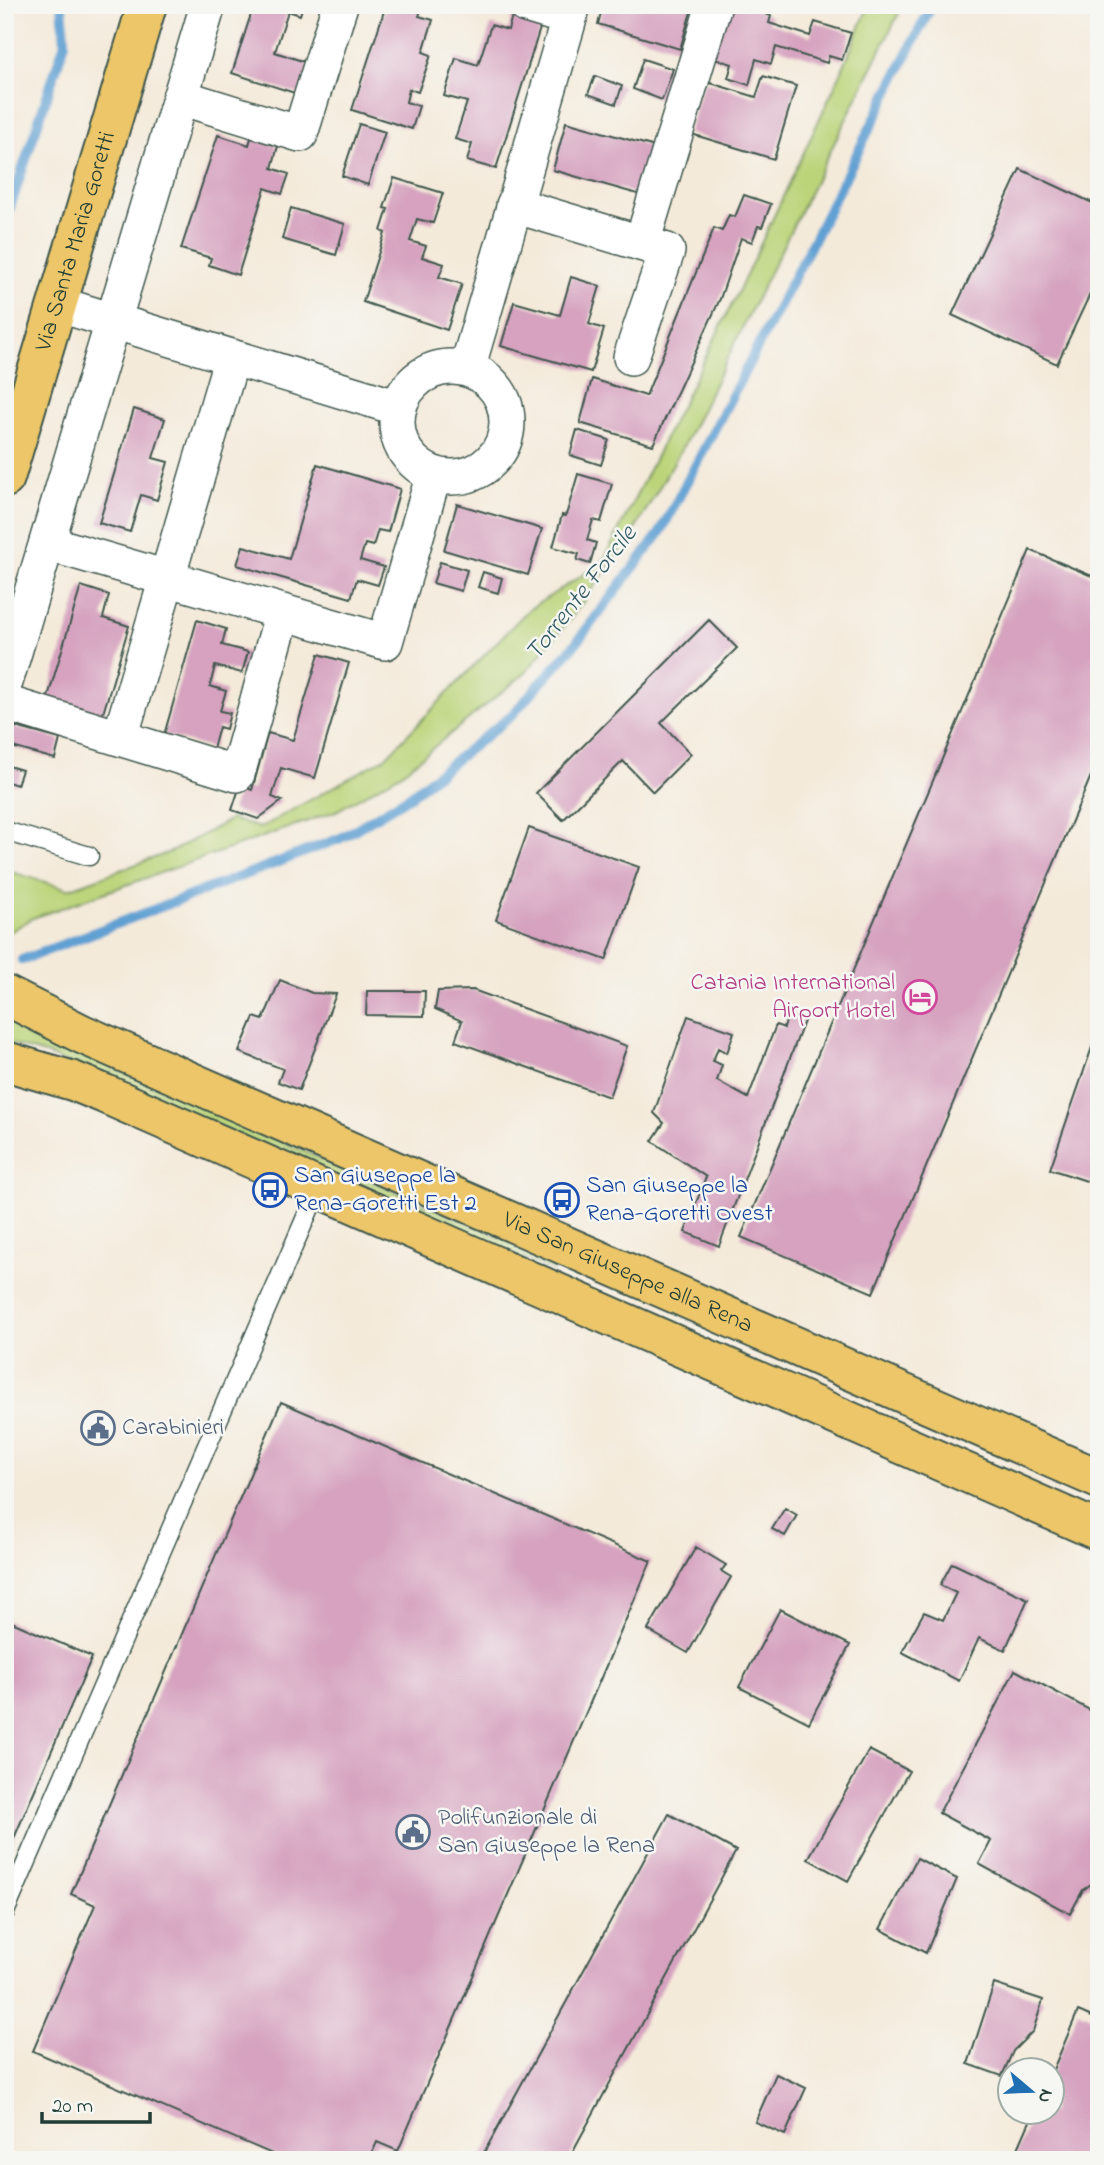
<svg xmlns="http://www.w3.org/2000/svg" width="1104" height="2165" font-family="'Indie Flower',sans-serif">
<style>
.green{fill:#bbd479;stroke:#6d8856;stroke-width:2}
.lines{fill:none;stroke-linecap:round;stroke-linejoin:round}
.stream{stroke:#61a0d3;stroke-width:10}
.building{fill:#d6a2bf}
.service-casing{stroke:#3f574d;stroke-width:21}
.minor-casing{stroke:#3f574d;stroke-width:38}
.primary-casing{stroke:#3f574d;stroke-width:42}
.service{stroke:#fff;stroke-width:18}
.minor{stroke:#fff;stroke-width:35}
.primary{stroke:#ecc669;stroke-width:38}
.labels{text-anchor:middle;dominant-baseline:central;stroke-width:5;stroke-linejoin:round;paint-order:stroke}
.street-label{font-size:24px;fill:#1f3d34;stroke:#f6f6f2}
.hotel-label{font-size:24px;fill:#b23c85;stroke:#f6f6f2;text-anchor:end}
.transit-label{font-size:24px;fill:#164399;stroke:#f6f6f2;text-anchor:start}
.service-label{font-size:24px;fill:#4e5e75;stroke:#f6f6f2;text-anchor:start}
.water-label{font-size:26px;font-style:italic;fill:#335b64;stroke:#f6f6f2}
</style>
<rect width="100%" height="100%" fill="#f6f6f2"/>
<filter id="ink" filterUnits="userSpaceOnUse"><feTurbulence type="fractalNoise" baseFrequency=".0143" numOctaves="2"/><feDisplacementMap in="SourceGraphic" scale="14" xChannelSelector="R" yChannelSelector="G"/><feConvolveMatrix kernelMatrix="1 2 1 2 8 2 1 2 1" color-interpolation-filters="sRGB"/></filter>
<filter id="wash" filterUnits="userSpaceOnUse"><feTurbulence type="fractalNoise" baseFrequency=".00686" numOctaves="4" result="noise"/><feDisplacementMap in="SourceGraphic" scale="28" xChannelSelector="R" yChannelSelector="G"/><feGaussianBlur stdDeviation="1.57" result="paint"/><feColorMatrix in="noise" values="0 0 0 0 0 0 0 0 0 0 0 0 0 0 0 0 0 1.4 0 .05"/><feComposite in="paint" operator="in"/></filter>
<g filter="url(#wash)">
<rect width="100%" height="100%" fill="#f4eada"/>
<path class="green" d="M869,5H903L684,445L634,531L573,616L524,674L402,773L336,811L33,918L5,935V870L68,889L173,851L231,819L260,828L385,758L528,610L603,562L743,282L841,73Z
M5,1017L54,1042L557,1262L553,1271L48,1055L5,1042Z"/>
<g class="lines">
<path class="stream" d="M5,222L65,42L62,5
M22,960L341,838L410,796L511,716L573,647L660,533L810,247L932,5"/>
</g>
<g id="blocks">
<path class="building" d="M254,5H303L300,15L288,11L275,52L311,64L301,95L232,73Z
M386,5H423L419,16L433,20L423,52L431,55L418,92L409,89L406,102L419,106L412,129L352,110Z
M603,5H693L680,49L598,24Z
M726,5H743L771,16L769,23L810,36L815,22L851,33L842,60L829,56L827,63L776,47L771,64L756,59L749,85L728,78L732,64L710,57Z
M512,16L541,25L496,169L467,161L472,144L455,139L467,102L444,96L456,58L478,65L491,25L508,30Z
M643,59L673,69L662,100L633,89Z
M595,76L622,86L616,104L588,94Z
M763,76L796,86L774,159L688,133L704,81L756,97Z
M566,122L655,147L641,195L553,170Z
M359,124L385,132L368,185L342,176Z
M218,135L249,145L251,138L278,146L272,168L289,174L282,194L265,188L238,275L209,265L211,258L181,249Z
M1020,169L1099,206V275L1057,364L952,315Z
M394,178L443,193L433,223L417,219L410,241L426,246L422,257L444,264L439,277L462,284L447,330L363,302L385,233L381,231L388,209L384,208Z
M744,195L771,204L762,227L758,226L752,242L741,238L720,299L653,445L580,423L592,379L646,396L714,228L722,231L729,215L735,217Z
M291,208L345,224L336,255L282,239Z
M571,277L600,286L589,324L604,329L591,372L501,346L514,302L560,315Z
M134,409L165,419L153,458L168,462L157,500L141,495L130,532L99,523Z
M577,430L609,440L601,465L570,455Z
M317,464L400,489L388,532L378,530L373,546L365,544L360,560L384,567L378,585L357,579L351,598L237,565L243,546L289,559Z
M578,474L612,484L601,522L593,520L587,540L596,543L590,564L577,560L579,554L553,547L562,515L565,516L567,512Z
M457,504L542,529L528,575L444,550Z
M1030,550L1099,579V757L873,1293L741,1237Z
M440,562L467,570L461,591L433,583Z
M483,572L502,578L498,593L478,587Z
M81,586L109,595L103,618L129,626L102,717L47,700Z
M197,620L226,629L222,645L248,652L242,673L215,666L210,686L226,691L220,711L230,713L226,729L219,727L213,749L164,735Z
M709,620L737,648L661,723L691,754L653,792L623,761L563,820L536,793Z
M319,654L349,663L315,778L281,768L272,797L282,801L258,819L232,810L240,786L252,790L268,733L293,740Z
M5,724L60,739L55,759L5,745Z
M5,765L22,770L17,785L5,781Z
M529,828L639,867L606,960L496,920Z
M280,980L312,993L336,994L299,1090L278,1082L283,1069L239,1052L254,1017L263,1020Z
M473,990L627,1046L609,1097L455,1041L462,1021L435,1009L438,991Z
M367,991H425L424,1016L366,1015Z
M788,1015L804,1021L719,1246L685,1232L706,1177L652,1141L664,1123L654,1113L688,1016L734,1032L727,1053L718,1048L713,1061L722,1065L717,1081L748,1098L776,1025L784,1028Z
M1098,1030H1099V1185L1050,1169Z
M281,1402L651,1561L398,2151L377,2142L369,2160H286L33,2051L95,1905L71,1894Z
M785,1508L797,1515L785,1536L772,1529Z
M696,1547L726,1565L721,1571L731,1577L688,1653L648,1630Z
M952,1563L1028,1599L1005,1650L979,1638L959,1681L902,1652L924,1612L943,1620L956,1593L940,1585Z
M780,1609L850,1645L809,1723L739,1687Z
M5,1619L92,1657L5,1859Z
M1015,1670L1099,1715V1878L1083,1890L1070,1914L979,1864L991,1841L939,1813Z
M869,1750L909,1771L848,1881L808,1859Z
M669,1814L736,1851L568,2160H480Z
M917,1858L957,1879L926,1953L880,1929Z
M994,1984L1043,2000L1033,2031L1013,2051L1002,2076L968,2064Z
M1078,2011L1099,2020V2160H1013L1034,2112H1052V2072Z
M776,2074L806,2088L785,2135L755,2122Z"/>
</g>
</g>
<g filter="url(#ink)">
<use href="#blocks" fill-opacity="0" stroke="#3f574d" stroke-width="2"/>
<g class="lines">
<g class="service-casing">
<path id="service" d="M5,831L89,856
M5,1912L319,1187"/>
</g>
<g class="minor-casing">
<path id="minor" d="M526,5L569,18
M180,97L300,134L340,5
M514,205L667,251L631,357
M642,243L714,5
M57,304L399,408
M397 422a55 55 0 1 1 110 0a55 55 0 1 1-110 0Z
M467,369L573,5
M47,543L385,642L434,474
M5,682L208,5
M5,703L237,774L283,612
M120,738L232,357"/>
</g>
<g class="primary-casing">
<g id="primary">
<path id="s1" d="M5,478L147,5"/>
<path id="s2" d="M5,995L82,1034L1099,1479"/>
<path d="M5,1061L73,1081L105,1094L1099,1531"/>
</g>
</g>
<use href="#service" class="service"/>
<use href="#minor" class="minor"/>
<use href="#primary" class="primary"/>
</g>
</g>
<defs>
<g id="hotel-ring" transform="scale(1.75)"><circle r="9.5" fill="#f6f6f2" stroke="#d1479c" stroke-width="1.5"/><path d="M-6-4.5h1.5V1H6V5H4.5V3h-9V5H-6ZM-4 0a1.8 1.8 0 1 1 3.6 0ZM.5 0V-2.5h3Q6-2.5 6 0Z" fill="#d1479c"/></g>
<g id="bus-ring" transform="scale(1.75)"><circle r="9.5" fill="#f6f6f2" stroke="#1a4fb4" stroke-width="1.5"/><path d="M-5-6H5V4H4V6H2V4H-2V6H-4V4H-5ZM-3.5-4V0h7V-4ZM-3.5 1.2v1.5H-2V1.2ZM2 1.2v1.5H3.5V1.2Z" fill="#1a4fb4"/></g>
<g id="civic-ring" transform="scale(1.75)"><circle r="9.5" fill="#f6f6f2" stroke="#5c6f8a" stroke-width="1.5"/><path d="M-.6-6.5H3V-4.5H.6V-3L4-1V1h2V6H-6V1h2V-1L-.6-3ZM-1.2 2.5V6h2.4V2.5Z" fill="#5c6f8a"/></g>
</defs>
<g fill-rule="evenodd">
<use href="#hotel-ring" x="920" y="997"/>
<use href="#bus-ring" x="270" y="1190"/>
<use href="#bus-ring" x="562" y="1200"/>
<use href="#civic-ring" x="98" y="1428"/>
<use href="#civic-ring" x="413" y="1832"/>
</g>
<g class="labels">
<g class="street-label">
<text stroke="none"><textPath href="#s1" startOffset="247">Via Santa Maria Goretti</textPath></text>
<text stroke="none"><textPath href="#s2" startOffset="682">Via San Giuseppe alla Rena</textPath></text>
</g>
<g class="hotel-label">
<text x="895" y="983">Catania International<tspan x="895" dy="28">Airport Hotel</tspan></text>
</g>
<g class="transit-label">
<text x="294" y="1176">San Giuseppe la<tspan x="294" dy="28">Rena-Goretti Est 2</tspan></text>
<text x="586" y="1186">San Giuseppe la<tspan x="586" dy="28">Rena-Goretti Ovest</tspan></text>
</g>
<g class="service-label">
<text x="122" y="1428">Carabinieri</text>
<text x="438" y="1818">Polifunzionale di<tspan x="438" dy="28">San Giuseppe la Rena</tspan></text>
</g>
<g class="water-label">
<text transform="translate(582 594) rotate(-52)">Torrente Forcile</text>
</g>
</g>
<rect width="1104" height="2165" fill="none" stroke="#f6f6f2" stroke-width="28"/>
<g transform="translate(1031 2091) rotate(109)"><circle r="33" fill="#f6f6f2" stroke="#a0aca6" stroke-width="2"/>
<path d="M0-5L12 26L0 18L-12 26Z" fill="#1f6fb2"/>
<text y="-10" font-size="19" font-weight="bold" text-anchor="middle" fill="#1f3d34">N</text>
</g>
<path d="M42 2112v10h108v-10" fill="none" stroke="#1f3d34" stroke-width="3.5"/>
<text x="52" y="2112" font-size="21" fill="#1f3d34" stroke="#f6f6f2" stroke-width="5" paint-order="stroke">20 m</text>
</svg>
